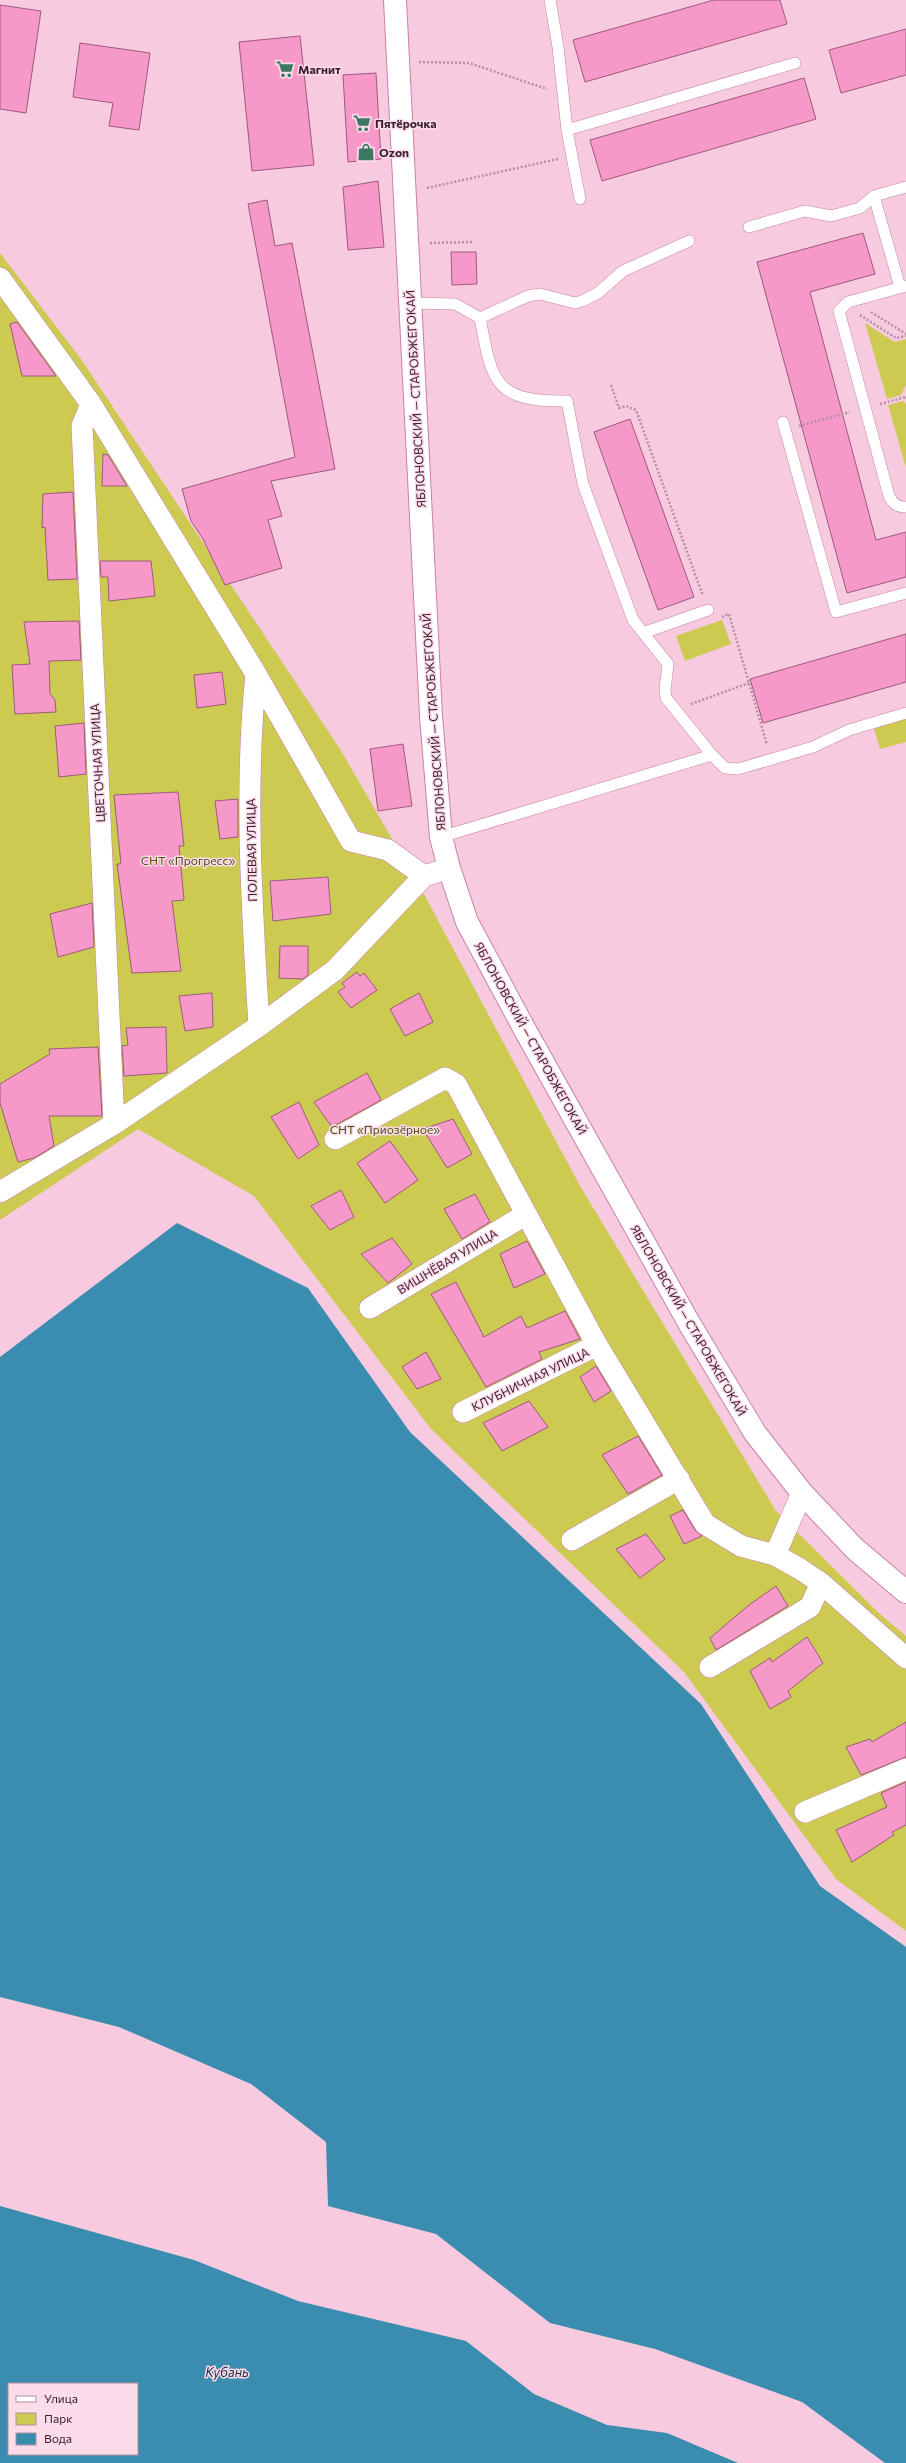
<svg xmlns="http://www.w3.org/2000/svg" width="906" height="2463" font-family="Commissioner,sans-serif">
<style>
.green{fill:#ccca50}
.water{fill:#3a8daf;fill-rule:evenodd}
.building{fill:#f699c9;stroke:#9d597c}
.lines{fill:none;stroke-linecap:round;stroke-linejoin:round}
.service-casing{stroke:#c981a6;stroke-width:12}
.minor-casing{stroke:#c981a6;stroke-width:22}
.tertiary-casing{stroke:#c981a6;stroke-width:24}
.path{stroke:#b68fa2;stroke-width:2.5;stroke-dasharray:2 2;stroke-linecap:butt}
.service{stroke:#fff;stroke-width:11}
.minor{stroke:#fff;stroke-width:21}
.tertiary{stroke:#fff;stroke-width:22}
.labels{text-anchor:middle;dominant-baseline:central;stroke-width:3;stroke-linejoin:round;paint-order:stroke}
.poi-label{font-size:12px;font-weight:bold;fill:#3a1e2d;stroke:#fcdceb;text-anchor:start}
.street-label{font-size:12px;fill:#3a1e2d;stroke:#fcdceb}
.park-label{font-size:12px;fill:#4e4d16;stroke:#fcdceb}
.water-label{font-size:13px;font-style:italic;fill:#19323d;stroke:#fcdceb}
</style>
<rect width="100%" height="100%" fill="#f8cae0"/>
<path class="green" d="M0,253L81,359L340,749L425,896L580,1186L776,1511L881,1615L906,1636V1931L836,1879L684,1672L431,1429L254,1196L138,1129L0,1220Z
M865,323L895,342L906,339V385L901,395L887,399Z
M903,401L906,404V468L888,405Z
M722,620L731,644L685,661L676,636Z
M906,718V742L880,749L874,728Z"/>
<path class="water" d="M177,1223L308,1288L410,1432L701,1704L820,1886L906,1947V2463H885L802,2402L655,2349L550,2323L436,2234L328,2206L326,2142L251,2084L119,2027L0,1997V1357Z
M0,2206L194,2260L298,2301L466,2341L534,2394L607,2425L667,2433L738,2463H0ZM9,2384H137V2454H9Z"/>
<path class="building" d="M714,0H780L787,24L585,82L573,40Z
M0,5L41,11L26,113L0,109Z
M906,29V75L841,93L829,50Z
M300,36L314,165L252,171L239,42Z
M80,43L150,53L139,130L109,126L113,103L73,97Z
M376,73L381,159L348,162L343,75Z
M804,78L816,119L602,181L590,140Z
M378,181L384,247L348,250L343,187Z
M267,200L275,246L292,243L335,469L271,481L282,516L268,520L282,568L225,585L203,539L191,521L182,489L295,457L248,204Z
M863,233L875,274L810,292L876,540L906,532V577L847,593L757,262Z
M451,252H476L477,284L452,285Z
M17,322L56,376H22L10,324Z
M630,419L694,597L658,610L594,432Z
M103,454L108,455L127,486H102Z
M73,492L77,579L48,580L45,527L42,528L43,494Z
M100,561H151L155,596L109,601L108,577H101Z
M79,621L81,660L49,661L50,694L55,700L56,712L15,714L12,665L30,664L24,622Z
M906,634V682L763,723L750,679Z
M222,672L226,704L197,708L194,675Z
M84,723L86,774L59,777L55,726Z
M403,744L412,806L378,811L370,749Z
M178,792L184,846H179L184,900L172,901L181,971L132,973L117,864H121L114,795Z
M238,799V837L220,839L215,801Z
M328,877L331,914L273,921L270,881Z
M92,903L94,947L58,957L50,914Z
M280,946H308V975L303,979L279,978Z
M357,972L360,976L364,973L377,990L351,1008L338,992L345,987L342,983Z
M212,993L213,1027L185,1031L179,996Z
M419,993L433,1022L405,1036L390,1009Z
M166,1027L167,1073L124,1076L122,1046L128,1045L126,1028Z
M98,1047L102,1116H49L54,1146L34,1158L18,1162L0,1103V1084L50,1054L49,1049Z
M367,1073L381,1100L332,1127L314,1102Z
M299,1102L319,1145L298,1159L271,1117Z
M453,1119L472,1154L447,1168L423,1129Z
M390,1141L418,1180L385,1203L357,1163Z
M341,1190L354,1217L330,1230L311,1206Z
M475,1194L490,1222L462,1239L444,1209Z
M392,1238L412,1264L388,1283L361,1254Z
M527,1241L545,1274L514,1288L500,1254Z
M456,1282L484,1337L521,1316L527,1328L565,1311L580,1339L539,1352L542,1359L486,1387L431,1294Z
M426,1352L441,1379L417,1389L402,1367Z
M596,1366L611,1391L594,1402L580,1377Z
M529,1401L548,1427L502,1451L483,1423Z
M638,1436L662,1475L628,1494L602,1455Z
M683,1510L695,1530L702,1536L684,1544L670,1516Z
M646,1534L665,1559L640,1578L616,1549Z
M776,1586L788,1606L716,1650L710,1638L749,1605Z
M807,1637L823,1663L788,1691L791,1697L770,1709L750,1671L770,1658L772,1662Z
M906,1722V1757L861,1775L846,1747L870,1739L872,1742Z
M906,1782V1825L892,1832L894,1835L852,1862L836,1830L887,1807L881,1793Z"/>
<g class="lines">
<g class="service-casing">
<path id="service" d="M550,0L558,47L567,130L580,199
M567,130L795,63
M874,196L900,287
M749,227L805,211L831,216L860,208L874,196L906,187
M906,286L848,302L839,311L889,496C893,504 897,507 906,507
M410,303L455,304L480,318L528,296L540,294L575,303L582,301L598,293L623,271L689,241
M783,422L836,612L906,593
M643,633L708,610
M712,755L725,768L738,769L813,747L849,730L906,713
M441,837L712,755L666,698L665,690L668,664L633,620L583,484L567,401C494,402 492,382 480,318"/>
</g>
<g class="minor-casing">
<path id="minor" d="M0,278L91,404L256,674L351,841L388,850L424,876
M91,404L82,426L114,1124
M256,674C244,790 252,909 259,1026
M335,1139L445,1078L456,1084L597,1345L705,1524L741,1546L775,1555L800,1569L821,1583L906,1658
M0,1192L114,1124L259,1026L335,970L424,876L437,872
M370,1308L525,1215
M463,1412L597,1345
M572,1540L679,1479
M775,1555L802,1493
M710,1667L810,1607L821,1583
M805,1812L906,1769"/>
</g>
<g class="tertiary-casing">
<path id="tertiary" d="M395,0L431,716L441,837L449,868L467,922L525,1030L689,1323L755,1433L802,1493L855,1549L906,1592"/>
</g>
<path class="path" d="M419,62L469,63L547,89
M427,188L558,159
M430,243L472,242
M871,312L906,334
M860,315L896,338L906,336
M611,385L619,408L626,406L636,410L703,596
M880,404L906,397
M799,426L850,412
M722,617L729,614L767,745
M691,704L749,683"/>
<use href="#service" class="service"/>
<use href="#minor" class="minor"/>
<use href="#tertiary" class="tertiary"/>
</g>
<defs>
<g id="supermarket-bare" transform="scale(1.38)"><path d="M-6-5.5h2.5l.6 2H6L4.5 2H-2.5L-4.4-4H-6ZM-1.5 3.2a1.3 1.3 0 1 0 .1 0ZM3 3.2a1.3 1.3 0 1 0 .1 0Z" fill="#3b7762" stroke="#fcdceb" stroke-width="2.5" paint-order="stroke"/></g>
<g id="shop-bare" transform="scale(1.38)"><path d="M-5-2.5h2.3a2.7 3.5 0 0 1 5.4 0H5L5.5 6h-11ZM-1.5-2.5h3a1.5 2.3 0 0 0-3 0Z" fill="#3b7762" stroke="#fcdceb" stroke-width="2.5" paint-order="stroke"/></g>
</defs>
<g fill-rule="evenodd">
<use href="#supermarket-bare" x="285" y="69"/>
<use href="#supermarket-bare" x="362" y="123"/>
<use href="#shop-bare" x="366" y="152"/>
</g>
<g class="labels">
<g class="poi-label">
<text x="298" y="69">Магнит</text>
<text x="375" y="123">Пятёрочка</text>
<text x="379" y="152">Ozon</text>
</g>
<g class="street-label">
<text transform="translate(415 399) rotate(-93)">ЯБЛОНОВСКИЙ — СТАРОБЖЕГОКАЙ</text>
<text transform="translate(433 722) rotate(-94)">ЯБЛОНОВСКИЙ — СТАРОБЖЕГОКАЙ</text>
<text transform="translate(97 763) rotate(-93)">ЦВЕТОЧНАЯ УЛИЦА</text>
<text transform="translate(251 850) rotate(-91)">ПОЛЕВАЯ УЛИЦА</text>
<text transform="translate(531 1038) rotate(61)">ЯБЛОНОВСКИЙ — СТАРОБЖЕГОКАЙ</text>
<text transform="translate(447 1261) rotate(-31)">ВИШНЁВАЯ УЛИЦА</text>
<text transform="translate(689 1320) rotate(60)">ЯБЛОНОВСКИЙ — СТАРОБЖЕГОКАЙ</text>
<text transform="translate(530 1379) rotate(-26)">КЛУБНИЧНАЯ УЛИЦА</text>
</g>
<g class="park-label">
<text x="188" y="860">СНТ «Прогресс»</text>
<text x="385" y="1129">СНТ «Приозёрное»</text>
</g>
<g class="water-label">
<text x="227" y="2372">Кубань</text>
</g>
</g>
<rect x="8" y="2383" width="130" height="72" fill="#fcdceb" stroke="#ae909f"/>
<rect x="16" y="2396" width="20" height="6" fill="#ffffff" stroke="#ae909f"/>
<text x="44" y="2403" font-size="12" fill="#3a1e2d">Улица</text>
<rect x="16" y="2413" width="20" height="12" fill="#ccca50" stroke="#ae909f"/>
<text x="44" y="2423" font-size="12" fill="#3a1e2d">Парк</text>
<rect x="16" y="2433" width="20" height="12" fill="#3a8daf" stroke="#ae909f"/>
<text x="44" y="2443" font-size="12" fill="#3a1e2d">Вода</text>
</svg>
